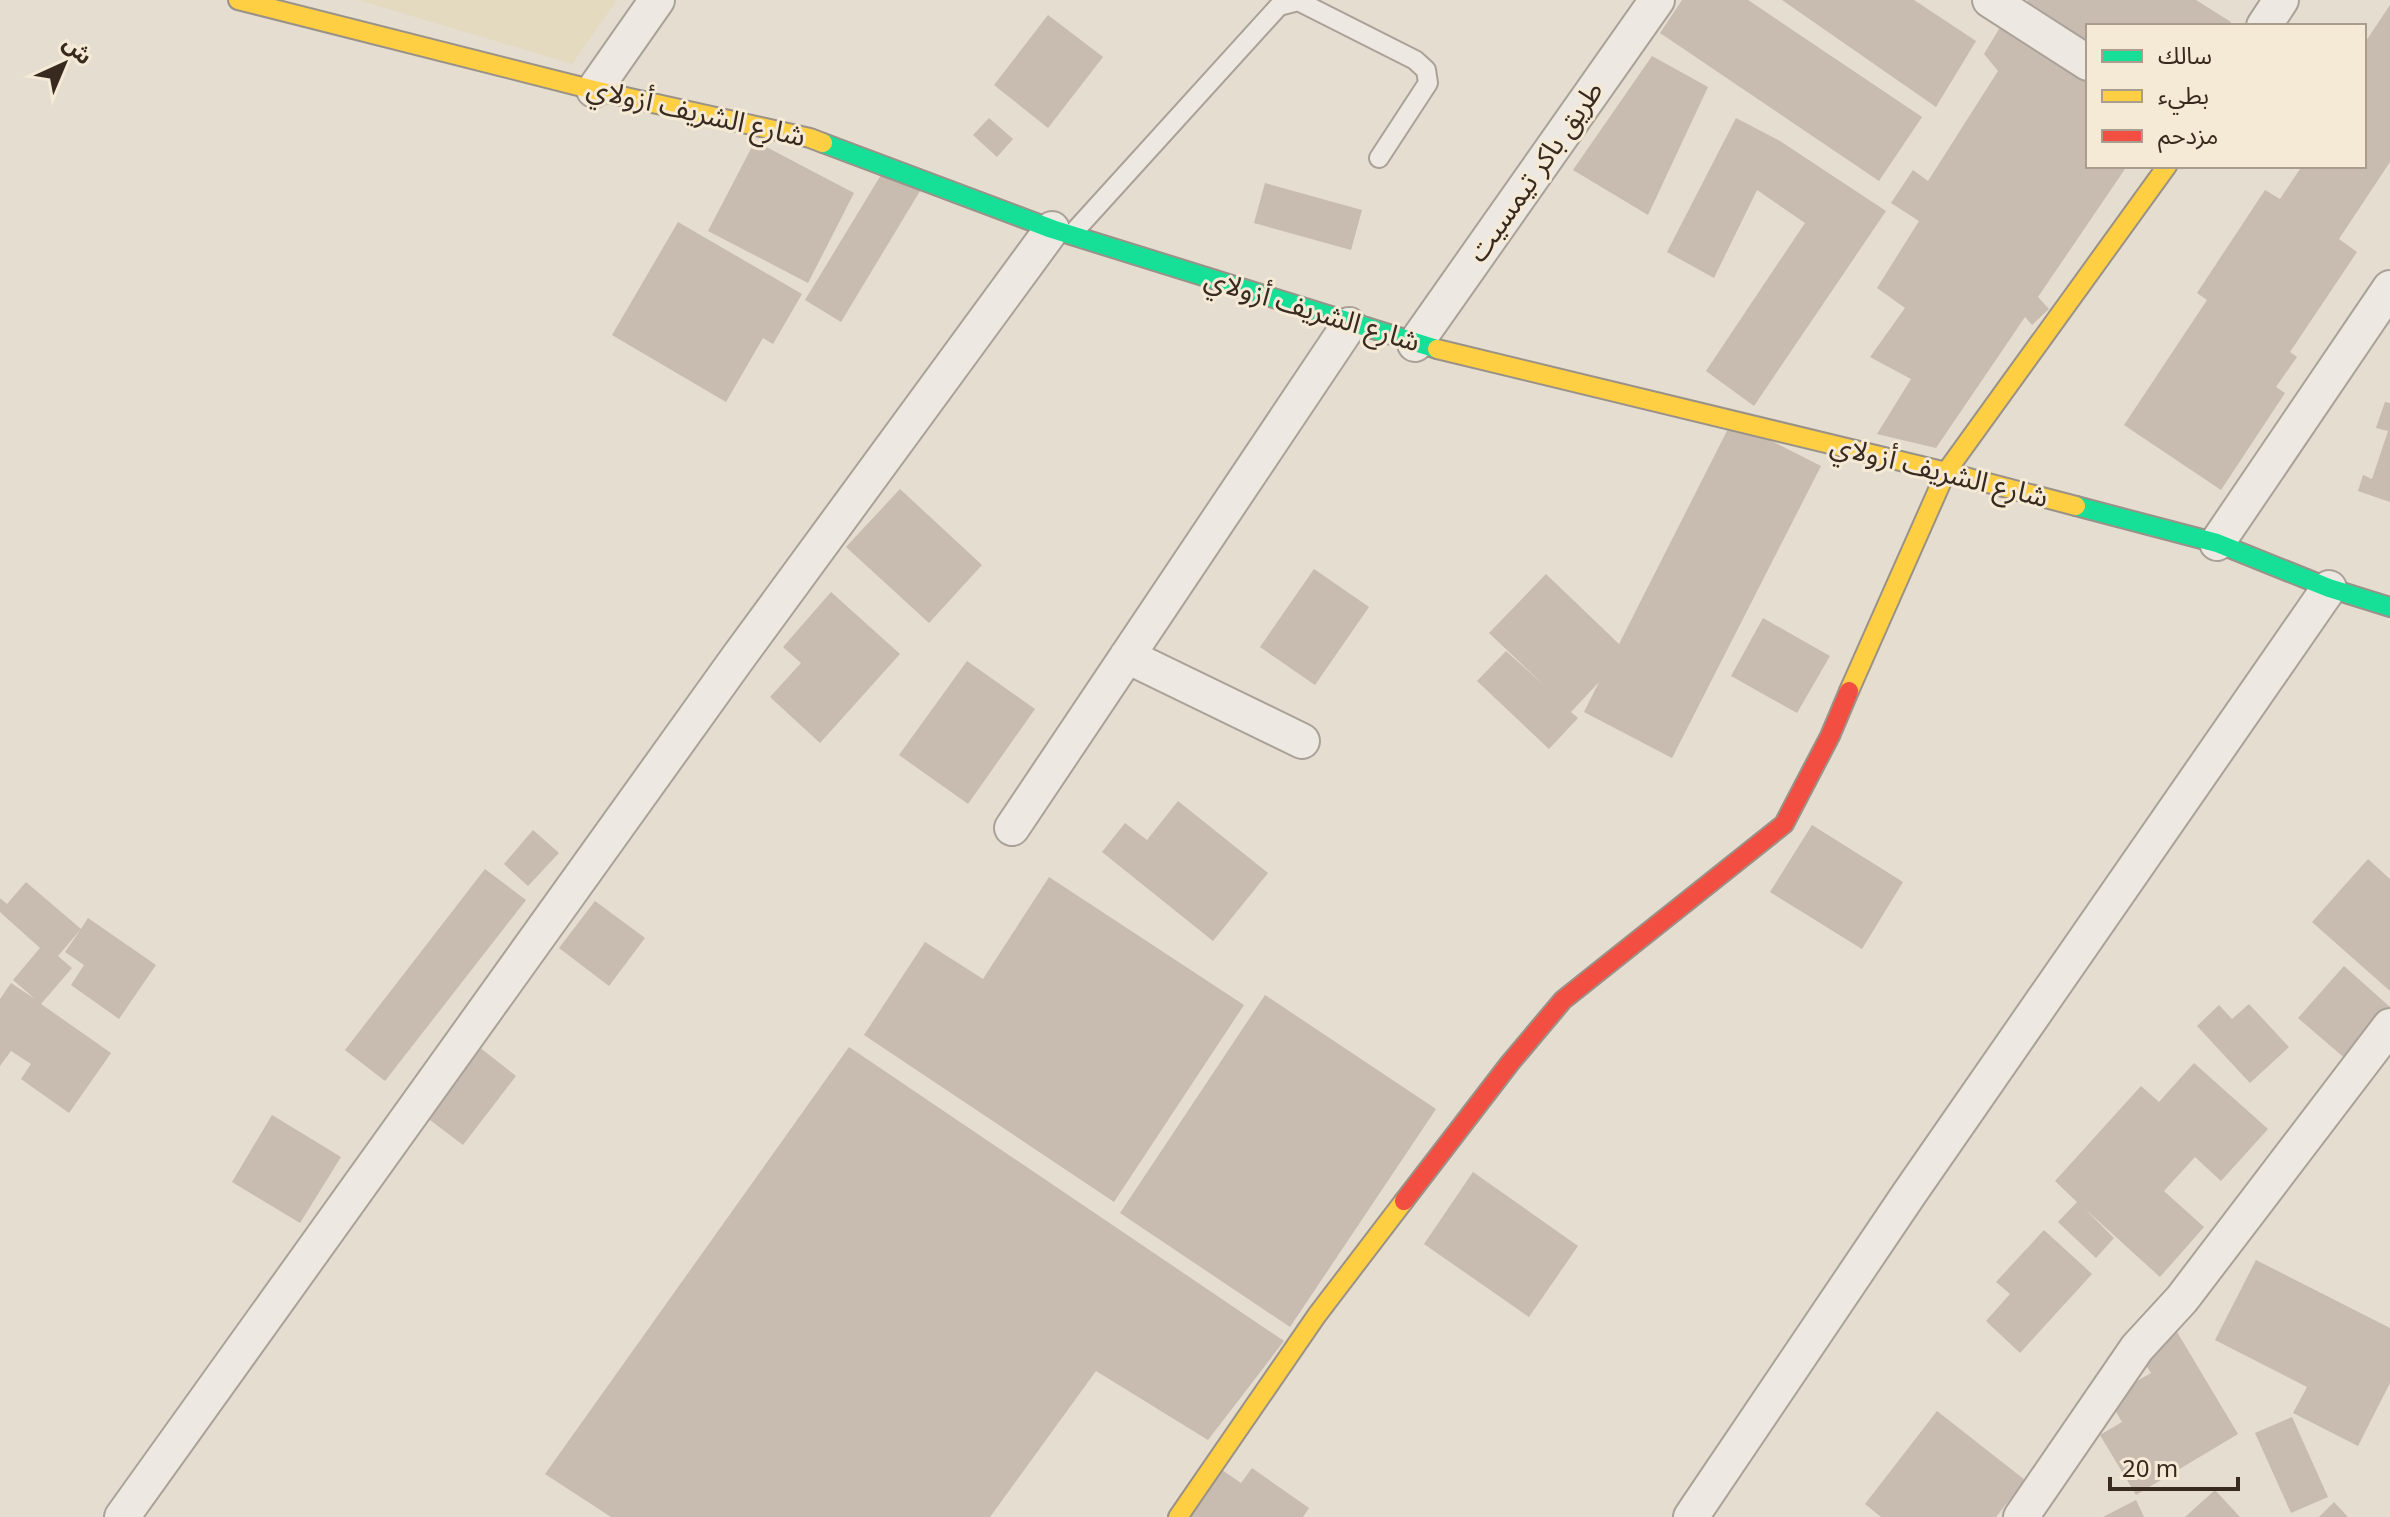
<svg xmlns="http://www.w3.org/2000/svg" width="2390" height="1517" font-family="Georgia,'Noto Sans Arabic',serif">
<style>
.farmland{fill:#e4dac0}
.building{fill:#c8bbb0}
.lines{fill:none;stroke-linecap:round;stroke-linejoin:round}
.lane-casing{stroke:#aaa298;stroke-width:22}
.street-casing{stroke:#aaa298;stroke-width:38}
.fast-casing{stroke:#9a9288;stroke-width:22}
.slow-casing{stroke:#9a9288;stroke-width:22}
.jam-casing{stroke:#9a9288;stroke-width:22}
.lane{stroke:#ede8e1;stroke-width:18}
.street{stroke:#ede8e1;stroke-width:34}
.fast{stroke:#16e098;stroke-width:18}
.slow{stroke:#ffcf43;stroke-width:18}
.jam{stroke:#f24e42;stroke-width:18}
.labels{text-anchor:middle;dominant-baseline:central;stroke-width:6;stroke-linejoin:round;paint-order:stroke}
.street-label{font-size:28px;fill:#392a20;stroke:#f5ead6}
</style>
<rect width="100%" height="100%" fill="#e5ddcf"/>
<path class="farmland" d="M358,0H617L572,64Z"/>
<path class="building" d="M1682,0H1748L1922,117L1879,181L1660,33Z
M1782,0H1914L1976,41L1936,107Z
M2028,0H2196L2231,22L2229,26H2088V54L2020,12Z
M2390,5V162L2339,239L2357,252L2290,352L2297,357L2276,387L2285,393L2221,490L2124,425L2207,300L2197,293L2265,190L2280,199L2302,166H2364V44Z
M1048,15L1103,57L1048,128L994,85Z
M2002,24L2088,80V166H2127L2038,297L2049,309L2032,325L2025,317L1936,448L1877,434L1911,379L1870,357L1905,308L1877,288L1919,221L1891,203L1913,170L1928,181L1998,71L1984,54Z
M1652,56L1708,87L1648,215L1573,170Z
M989,118L1013,139L997,157L973,135Z
M1736,118L1780,141L1886,211L1754,406L1706,371L1805,223L1757,190L1714,278L1667,252Z
M755,141L854,193L808,283L708,231Z
M884,170L920,191L841,322L805,300Z
M1265,183L1362,210L1351,250L1254,223Z
M678,222L802,294L773,344L763,338L726,402L612,335Z
M2385,402L2390,403V502L2358,491L2363,475L2372,479L2388,431L2376,428Z
M1732,421L1821,466L1672,758L1584,712L1599,682L1571,712L1578,718L1549,749L1477,681L1506,651L1547,688L1489,633L1546,574L1619,644Z
M900,489L982,565L929,623L846,547Z
M1314,569L1369,607L1315,685L1260,647Z
M831,592L900,654L820,743L770,697L801,663L783,647Z
M1763,618L1830,656L1797,713L1731,676Z
M967,661L1035,709L968,804L899,755Z
M1178,801L1268,873L1213,941L1102,852L1125,823L1147,840Z
M1812,825L1903,882L1862,949L1770,892Z
M533,830L559,853L528,886L504,864Z
M2368,859L2390,879V991L2312,922Z
M485,869L526,900L385,1081L345,1050Z
M1049,877L1244,1005L1114,1202L864,1035L925,942L983,979Z
M26,882L81,929L88,918L156,965L119,1019L71,985L84,965L65,952L81,929L58,956L72,968L41,1004L111,1053L69,1113L21,1079L31,1064L11,1051L0,1066V999L11,983L35,999L13,980L40,948L0,912V898L7,904Z
M595,901L645,938L609,986L559,948Z
M2344,966L2390,1007V1013L2348,1061L2298,1018Z
M1265,995L1436,1109L1290,1327L1120,1213Z
M2249,1004L2289,1047L2250,1083L2197,1026L2219,1005L2232,1019Z
M479,1047L516,1076L463,1145L426,1117Z
M849,1047L1284,1341L1208,1440L1096,1371L990,1517H611L545,1474Z
M2194,1063L2268,1129L2221,1181L2195,1157L2164,1191L2204,1227L2160,1277L2084,1208L2114,1238L2096,1258L2058,1222L2077,1202L2055,1181L2141,1086L2159,1102Z
M272,1115L341,1157L300,1223L232,1182Z
M1473,1172L1578,1246L1529,1317L1424,1244Z
M2044,1230L2092,1274L2020,1353L1986,1321L2010,1294L1996,1282Z
M2256,1260L2390,1328V1383L2358,1446L2293,1413L2307,1387L2215,1340Z
M2177,1332L2238,1434L2136,1495L2100,1435L2122,1422L2108,1398L2151,1373L2139,1354Z
M1937,1411L2025,1480L1996,1517H1881L1865,1504Z
M2292,1417L2328,1497L2291,1513L2255,1433Z
M1219,1468L1241,1483L1252,1468L1309,1508L1303,1517H1185Z
M2215,1490L2240,1517H2185Z
M2136,1500L2144,1517H2103Z
M2334,1502L2348,1517H2319Z"/>
<g class="lines">
<g class="lane-casing">
<path id="lane" d="M1072,234L1279,6L1298,1L1415,60L1426,70L1428,83L1379,158"/>
</g>
<g class="street-casing">
<path id="street" d="M1990,0L2088,63
M2264,26L2281,0
M594,90L657,0
M1415,344L1657,0
M2217,543L2390,288
M1127,656L1302,741
M1012,828L1349,325
M122,1517L737,659L1052,229
M1691,1517L1909,1194L2329,588
M2021,1517L2137,1348L2182,1299L2390,1026"/>
</g>
<g class="fast-casing">
<path id="fast" d="M823,143L1052,229L1437,349
M2076,506L2217,543L2329,588L2390,607"/>
</g>
<g class="slow-casing">
<path id="slow" d="M238,0L594,90L810,138L823,143
M1437,349L1946,472L2076,506
M1849,691L1946,472L2167,166
M1178,1517L1317,1315L1404,1201"/>
</g>
<g class="jam-casing">
<path id="jam" d="M1404,1201L1510,1063L1563,1000L1784,824L1830,736L1849,691"/>
</g>
<use href="#lane" class="lane"/>
<use href="#street" class="street"/>
<use href="#fast" class="fast"/>
<use href="#slow" class="slow"/>
<use href="#jam" class="jam"/>
</g>
<g class="labels">
<g class="street-label">
<text transform="translate(696 113) rotate(13)">شارع الشريف أزولاي</text>
<text transform="translate(1536 172) rotate(-55)">طريق باكر تيمسيت</text>
<text transform="translate(1312 311) rotate(17)">شارع الشريف أزولاي</text>
<text transform="translate(1939 472) rotate(14)">شارع الشريف أزولاي</text>
</g>
</g>
<rect x="2086" y="24" width="280" height="144" fill="#f5ead6" stroke="#aa9d8d" stroke-width="2"/>
<rect x="2102" y="50" width="40" height="12" fill="#16e098" stroke="#aa9d8d" stroke-width="2"/>
<text x="2158" y="64" font-size="24" fill="#392a20">سالك</text>
<rect x="2102" y="90" width="40" height="12" fill="#ffcf43" stroke="#aa9d8d" stroke-width="2"/>
<text x="2158" y="104" font-size="24" fill="#392a20">بطيء</text>
<rect x="2102" y="130" width="40" height="12" fill="#f24e42" stroke="#aa9d8d" stroke-width="2"/>
<text x="2158" y="144" font-size="24" fill="#392a20">مزدحم</text>
<g transform="translate(64 64) rotate(44)" stroke="#f5ead6" stroke-width="6" paint-order="stroke">
<path d="M0-6L14 30L0 20L-14 30Z" fill="#392a20"/>
<text y="-12" font-size="22" font-weight="bold" text-anchor="middle" fill="#392a20">ش</text>
</g>
<path d="M2110 1477v12h128v-12" fill="none" stroke="#392a20" stroke-width="4"/>
<text x="2122" y="1477" font-size="24" fill="#392a20" stroke="#f5ead6" stroke-width="6" paint-order="stroke">20 m</text>
</svg>
